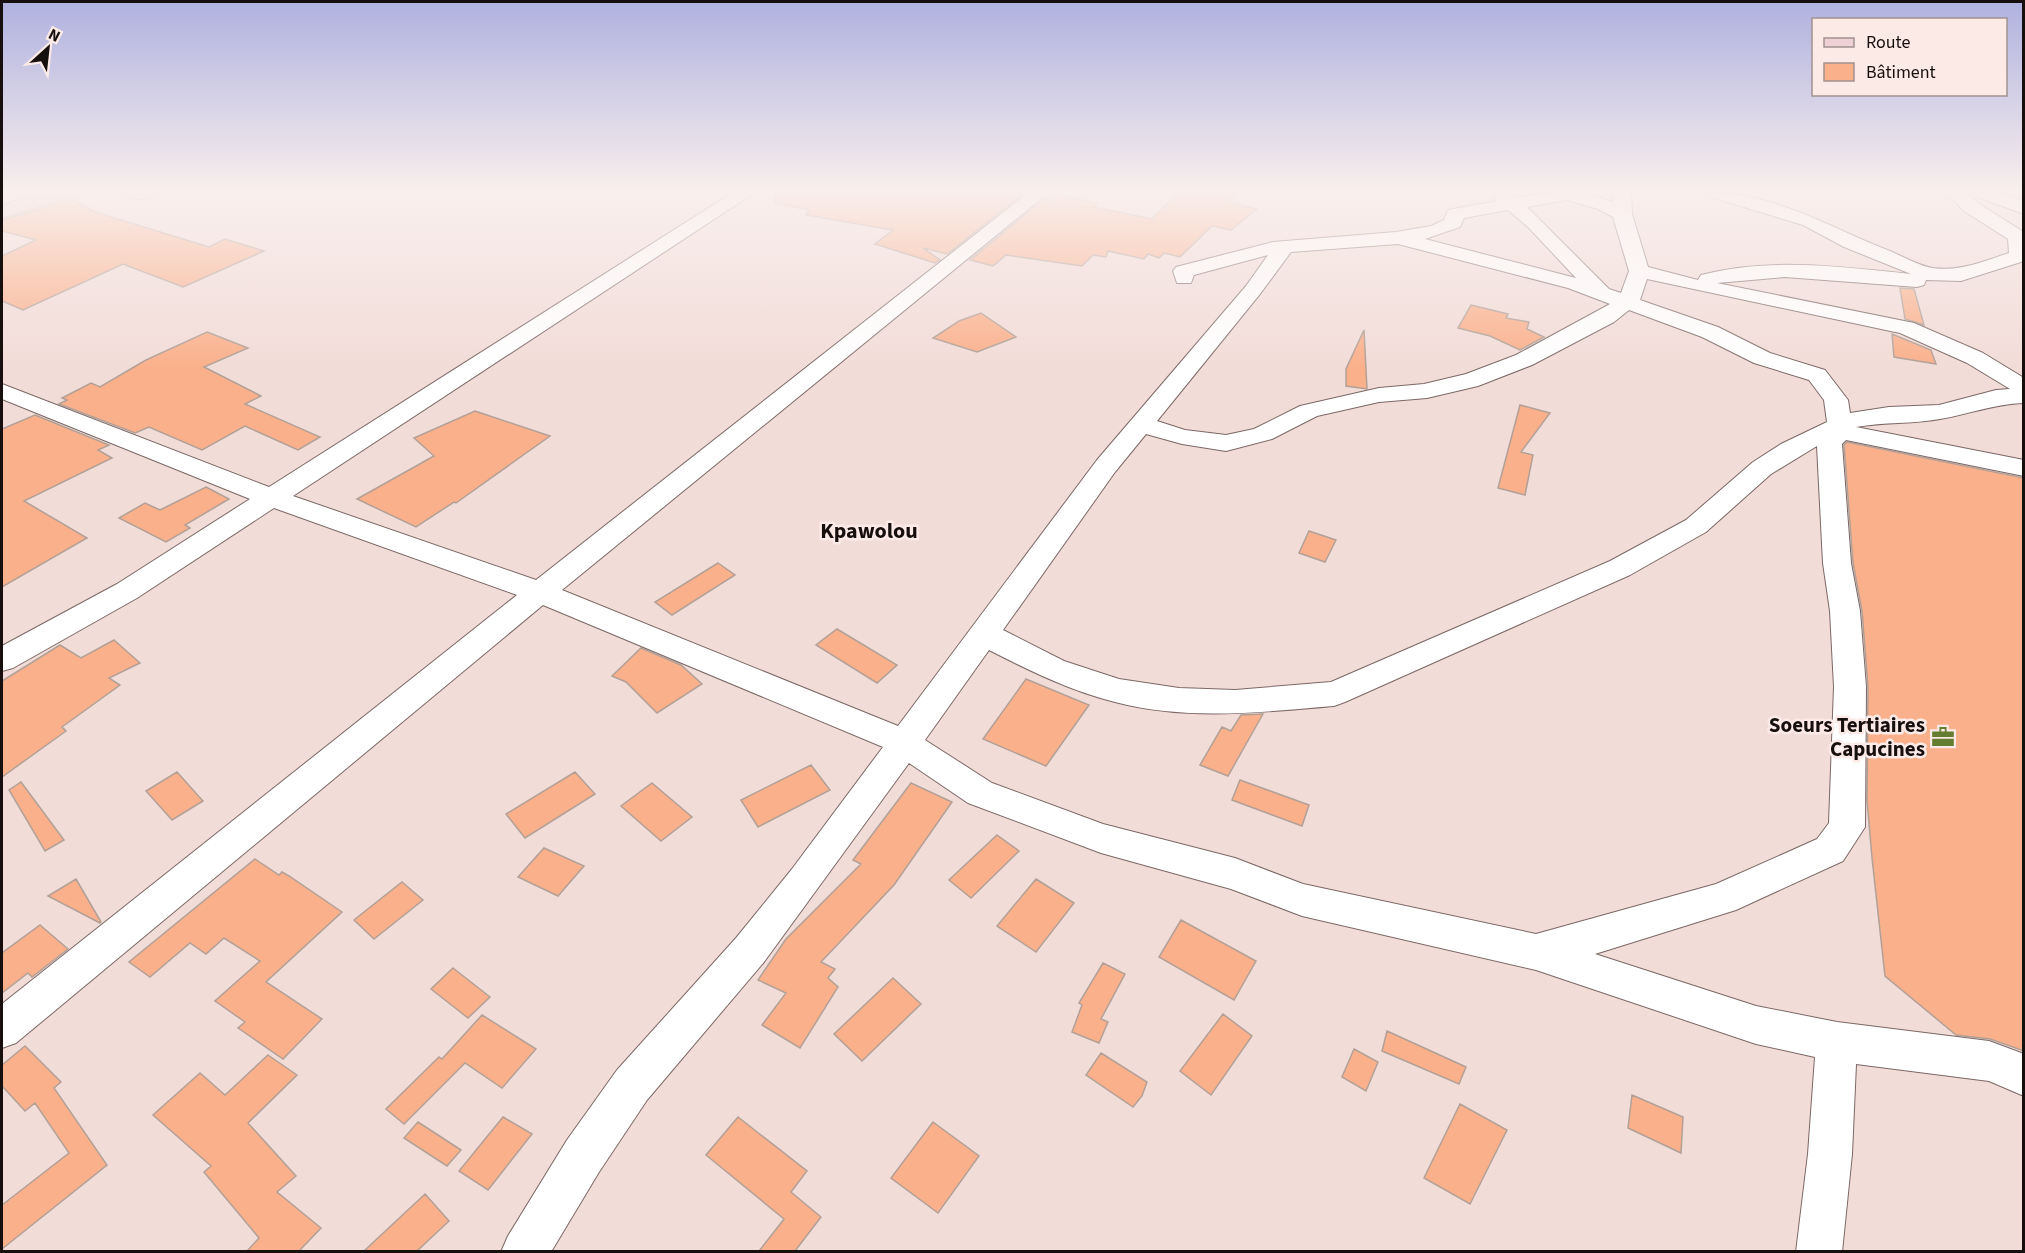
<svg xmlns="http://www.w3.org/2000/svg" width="2025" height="1253" font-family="'Source Sans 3',sans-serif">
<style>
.building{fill:#fab08b;stroke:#b2a097;stroke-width:1.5}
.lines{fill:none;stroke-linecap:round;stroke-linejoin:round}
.street-casing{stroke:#7b6865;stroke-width:2}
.secondary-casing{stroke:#7b6865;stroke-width:1}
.street{fill:#fff;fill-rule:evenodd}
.secondary{fill:#efd0d7;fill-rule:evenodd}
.labels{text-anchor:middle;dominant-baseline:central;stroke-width:5;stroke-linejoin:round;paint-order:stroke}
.poi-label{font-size:21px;font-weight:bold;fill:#170f0e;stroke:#fceae7;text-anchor:end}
.neighbourhood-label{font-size:22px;font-weight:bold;fill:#170f0e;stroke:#fceae7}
</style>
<rect width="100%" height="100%" fill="#f2dcd8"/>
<path class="building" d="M775,193H1019L1023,194L947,254L923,248L940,260L935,263L875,244L893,230L806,215L809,210L774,203Z
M1177,193H1236L1228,202L1257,209L1231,230L1212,226L1180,257L1164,253L1159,258L1148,254L1144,259L1108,251L1106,257L1093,255L1082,266L1006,255L993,266L970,260L1044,199L1051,200L1057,195L1098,203L1094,207L1152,219Z
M72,199L95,212L209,247L225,239L264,251L183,287L123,264L23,310L2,301V256L36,240L2,231V220Z
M1900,288L1914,289L1924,325L1905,319Z
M1471,305L1508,314L1506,318L1529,322L1527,329L1544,337L1520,350L1490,336L1458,328Z
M981,313L1016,337L977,352L933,338L959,321Z
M1364,330L1367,389L1346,386V369Z
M207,332L248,348L204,367L261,396L245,404L320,437L298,450L245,426L202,450L149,427L135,433L59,404L67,400L62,398L91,383L100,387L146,360Z
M1892,334L1931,350L1936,364L1894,357Z
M1520,405L1550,413L1521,452L1533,455L1525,495L1498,488Z
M475,411L550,436L456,503L454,502L416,527L357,499L434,456L414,438Z
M35,415L109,445L98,450L112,458L24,501L87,538L2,587V429Z
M1847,442L2024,478V1051L1990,1039L1956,1035L1885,976L1872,858L1867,800L1868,687L1862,611L1853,563L1844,445Z
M206,487L229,499L185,525L190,528L166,542L119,518L145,503L160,510Z
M1309,531L1336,540L1325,562L1299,553Z
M718,563L735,575L672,615L655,602Z
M837,629L897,665L877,683L816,645Z
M114,640L140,663L109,678L120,685L62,727L66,731L2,777V681L60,645L81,658Z
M641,648L681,665L702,684L657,713L626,682L612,676Z
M1026,679L1089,705L1046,766L983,739Z
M1263,714L1228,776L1200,765L1222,727L1231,731L1241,715Z
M811,765L830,790L758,827L741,800Z
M177,772L203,801L172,820L146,791Z
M575,772L595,794L525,838L506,814Z
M1240,780L1309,805L1302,826L1232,800Z
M21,782L64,840L45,851L9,790Z
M652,783L692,817L661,841L621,806Z
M911,783L952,802L894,885L821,962L835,969L828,978L838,987L800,1048L762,1025L786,993L758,980L786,939L861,864L853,860Z
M997,835L1019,851L971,898L949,880Z
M544,848L584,866L558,896L518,877Z
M255,859L279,875L282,872L289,876L342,912L266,982L322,1019L283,1059L238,1028L245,1022L215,1001L260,961L224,938L206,954L190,943L150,977L129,962Z
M76,879L101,922L100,923L48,896Z
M1036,879L1074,903L1036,952L997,926Z
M402,882L423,900L374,939L354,920Z
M1181,920L1256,961L1234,1000L1159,957Z
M40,925L68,949L32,977L28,973L2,993V953Z
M1103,963L1125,974L1101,1019L1108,1022L1099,1043L1072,1032L1082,1005L1079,1003Z
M453,968L490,997L468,1018L431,989Z
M893,978L921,1004L862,1061L834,1034Z
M1223,1014L1252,1036L1211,1095L1180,1071Z
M482,1015L536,1049L502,1088L465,1063L404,1124L386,1109L439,1057L442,1059Z
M1387,1031L1466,1067L1459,1084L1382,1051Z
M25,1046L61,1082L54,1088L107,1165L2,1249V1205L69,1153L35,1103L25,1111L2,1086V1065Z
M1354,1049L1378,1062L1366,1091L1342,1077Z
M1101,1053L1147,1082L1142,1096L1133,1107L1086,1075Z
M268,1055L297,1075L248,1123L296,1176L277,1192L321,1228L299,1251H247L259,1238L204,1172L211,1166L153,1115L200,1073L225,1095Z
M1632,1095L1683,1117L1681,1153L1628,1128Z
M1460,1104L1507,1130L1470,1204L1424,1178Z
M503,1117L532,1134L488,1190L459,1171Z
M738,1117L807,1171L791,1192L821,1217L795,1251H759L784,1219L706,1155Z
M418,1122L461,1150L447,1166L404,1138Z
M933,1122L979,1156L938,1213L891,1178Z
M425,1194L449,1221L417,1251H364Z"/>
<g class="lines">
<g class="street-casing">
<path id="street" d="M732,193H754L293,496L536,580L1028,193H1048L562,590L898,726L1097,460L1246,286L1268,255L1194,275L1191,283H1177L1173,271L1176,267L1273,242L1396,232L1431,226L1444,220L1448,210L1497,201L1494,197L1497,193H1510L1515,198C1550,192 1580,190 1613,202V193H1631L1632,214L1648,267L1698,280L1701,275C1770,257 1841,267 1911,274L1844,247L1803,225L1711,197L1709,193C1777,193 1829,228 1890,251C1904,257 1919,266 1933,268C1959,272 1984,261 2009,253L2008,239L1964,211L1947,193H1967L1978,203L2022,231L2024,261L1961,281L1926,280L1924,285L1917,287L1785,277L1717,283L1914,323L1983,353L2024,378V403C1993,404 1970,414 1940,419C1913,424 1884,422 1856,427L2024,460V476L1846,440L1842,444L1851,563L1860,611L1866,687L1865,827L1843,861L1736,910L1595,954L1756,1006L1837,1022L1989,1041L2024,1054V1096L1989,1081L1856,1064L1852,1154L1842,1252H1796L1808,1154L1815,1057L1756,1044L1536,970L1302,916L1231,889L1101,853L968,803L909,763L764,962L647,1100L599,1172L551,1252H501L508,1236L567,1140L617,1070L736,938L792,869L883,747L543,605L16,1043L2,1048V1004L517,595L274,508L137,598L13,668L2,671V646L117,584L250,499L2,399V384L269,487ZM1567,200L1598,209L1613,217L1629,271L1621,293L1609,289L1527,207ZM1508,210L1528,227L1576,278L1425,239L1460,227L1464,218ZM1398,244L1568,288L1610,304L1516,355L1466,374L1424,384L1379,388L1300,406L1254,429L1226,435L1185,430L1157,421L1260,294L1291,252ZM1647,279L1900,333L1967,363L2010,389L1996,390L1939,405L1889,407L1850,413L1848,400L1825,370L1770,353L1718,327L1640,300ZM1629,310L1702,337L1754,363L1809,380L1824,400L1827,422L1781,444L1753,462L1686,520L1610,561L1331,682L1235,690L1179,688L1119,679L1064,661L1003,630L1115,472L1146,434L1182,444L1226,451L1272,439L1317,416L1379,402L1427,398L1478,386L1532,365L1614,322ZM1817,446L1823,563L1830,611L1834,687L1829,823L1817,839L1716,884L1536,934L1303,884L1235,858L1103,824L992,783L925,740L989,650C1030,671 1071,691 1115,702C1187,721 1262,712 1334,706L1345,702L1630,575L1706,532L1771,474Z
M1976,193H2002L2024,201V214L1978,197Z"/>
</g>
<g class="secondary-casing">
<path id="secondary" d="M43,193H74L71,197L2,218V205Z
M122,193H159L156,197C146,200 135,200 125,197Z"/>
</g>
<use href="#street" class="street"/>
<use href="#secondary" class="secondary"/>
</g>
<linearGradient id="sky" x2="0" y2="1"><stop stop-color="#afb1df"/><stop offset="0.52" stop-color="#f9efed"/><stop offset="1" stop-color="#f9efed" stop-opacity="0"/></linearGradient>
<rect width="2025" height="368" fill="url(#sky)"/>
<defs>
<g id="office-bare" transform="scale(1.8)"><path d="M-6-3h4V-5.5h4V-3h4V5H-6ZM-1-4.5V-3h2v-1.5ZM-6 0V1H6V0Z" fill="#647d30" stroke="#fceae7" stroke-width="2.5" paint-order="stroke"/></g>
</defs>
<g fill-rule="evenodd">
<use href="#office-bare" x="1943" y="737"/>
</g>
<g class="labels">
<g class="poi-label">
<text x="1925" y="725">Soeurs Tertiaires<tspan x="1925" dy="24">Capucines</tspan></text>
</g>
<g class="neighbourhood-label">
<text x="869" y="531">Kpawolou</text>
</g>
</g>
<rect width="2025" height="1253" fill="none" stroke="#170f0e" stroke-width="6"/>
<rect x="1812" y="18" width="195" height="78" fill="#fceae7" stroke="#a09290" stroke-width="1.5"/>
<rect x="1824" y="38" width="30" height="9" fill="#efd0d7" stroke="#a09290" stroke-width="1.5"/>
<text x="1866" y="48" font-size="18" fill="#170f0e">Route</text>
<rect x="1824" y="63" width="30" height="18" fill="#fab08b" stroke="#a09290" stroke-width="1.5"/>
<text x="1866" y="78" font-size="18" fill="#170f0e">Bâtiment</text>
<g transform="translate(48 48) rotate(27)" stroke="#fceae7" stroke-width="4.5" paint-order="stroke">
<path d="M0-4.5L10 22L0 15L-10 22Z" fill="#170f0e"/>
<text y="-9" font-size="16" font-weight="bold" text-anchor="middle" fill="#170f0e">N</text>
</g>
</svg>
